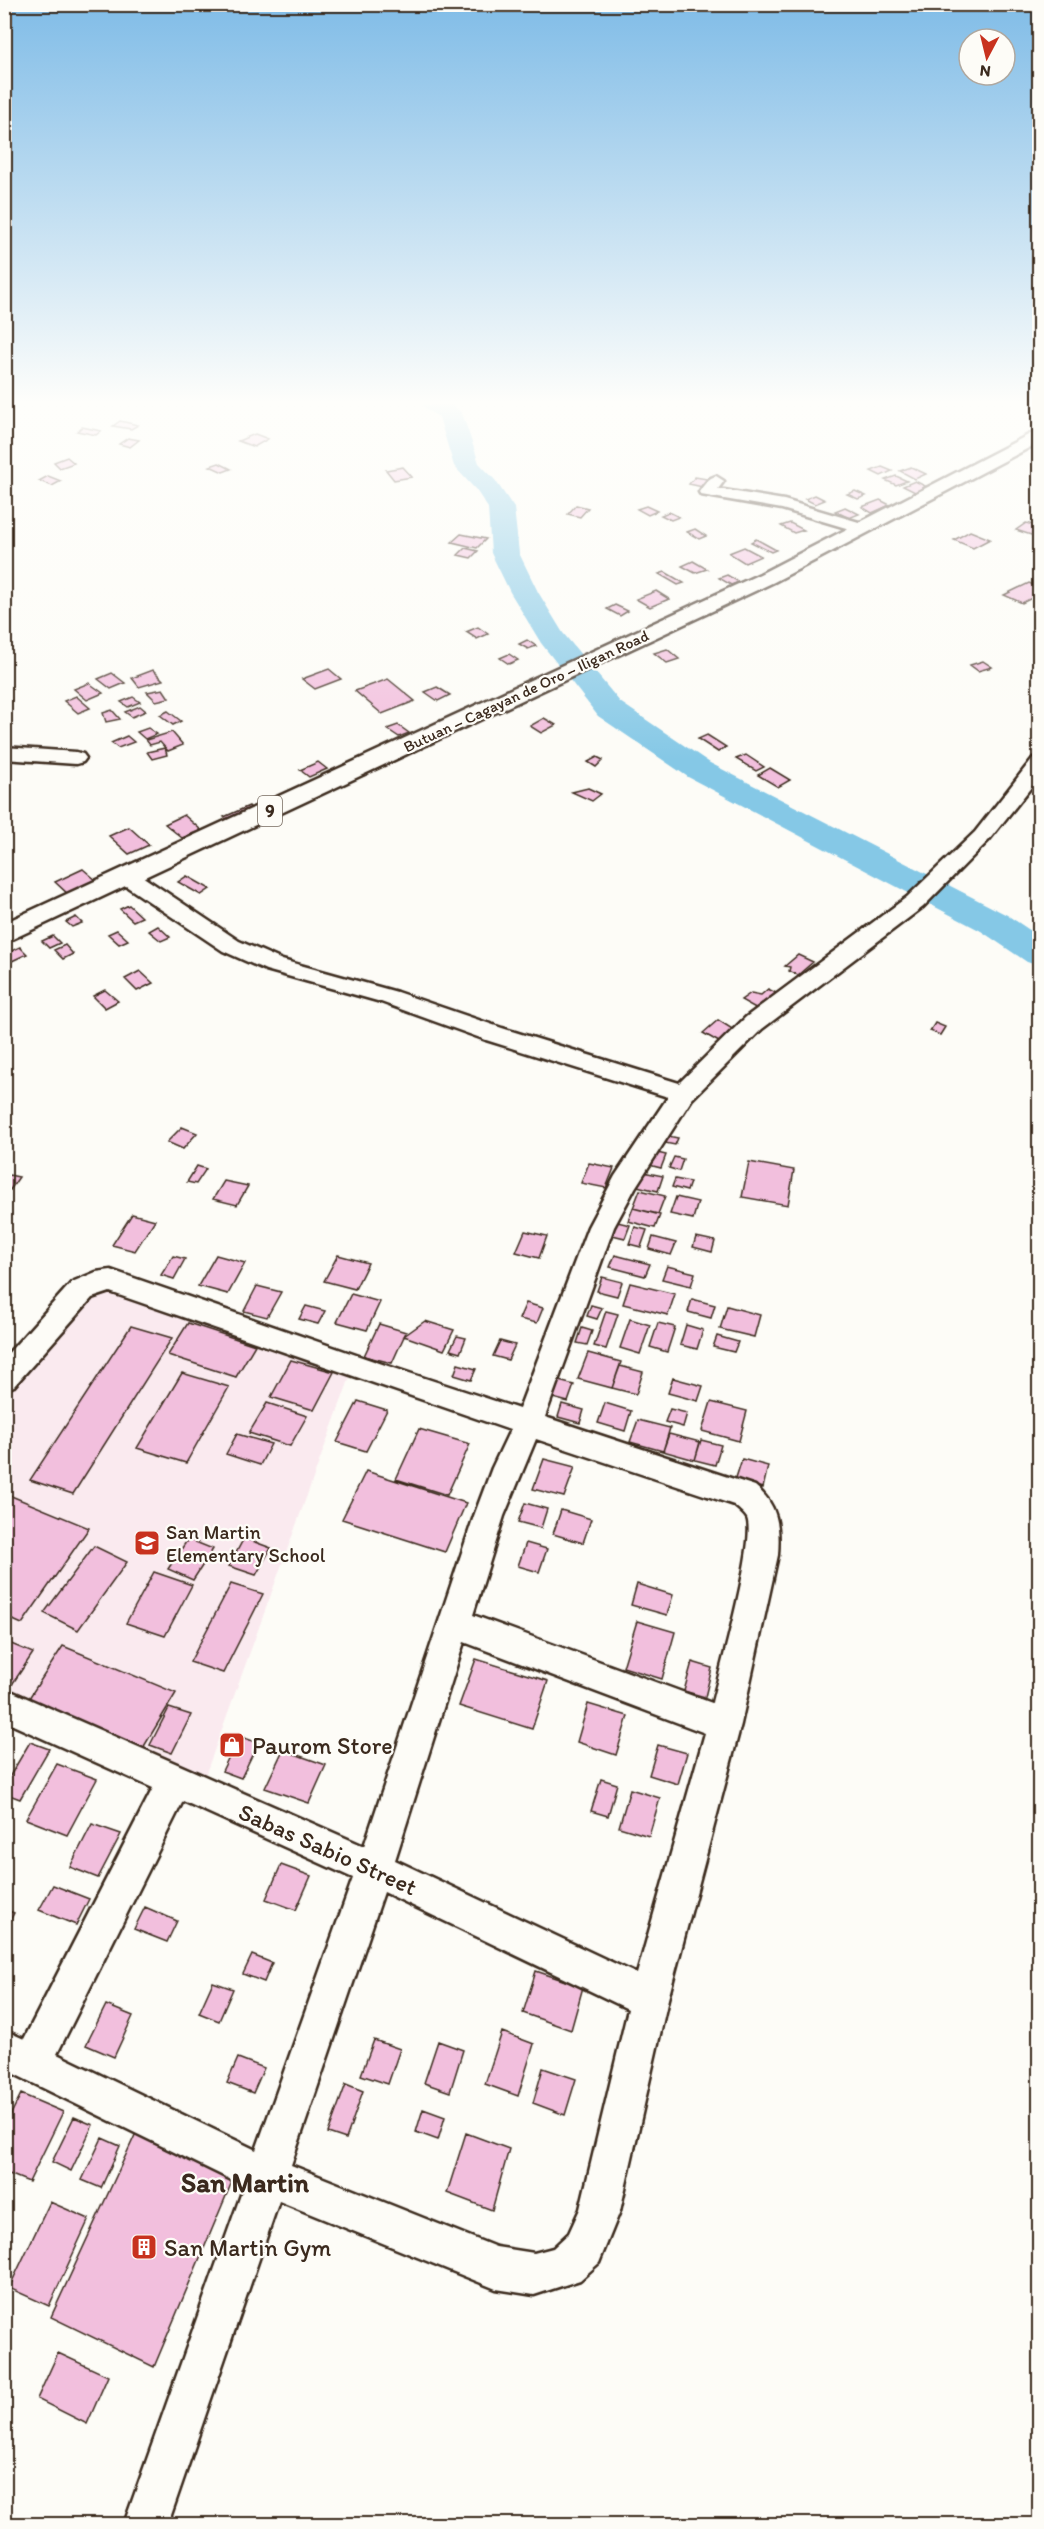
<svg xmlns="http://www.w3.org/2000/svg" width="1044" height="2529" font-family="Itim,sans-serif">
<style>
.built{fill:#faeaef}
.lines{fill:none;stroke-linecap:round;stroke-linejoin:round}
.river{fill:#85c8e6;fill-rule:evenodd}
.building{fill:#f2bfdd;stroke:#3b2a1e;stroke-width:1.5}
.minor-casing{stroke:#3b2a1e;stroke-width:5}
.highway-casing{stroke:#3b2a1e;stroke-width:5}
.minor{fill:#fdfcf7;fill-rule:evenodd}
.highway{fill:#fdfcf7;fill-rule:evenodd}
.labels{text-anchor:middle;dominant-baseline:central;stroke-width:4.5;stroke-linejoin:round;paint-order:stroke}
.far-street-label{font-size:16px;fill:#3b2a1e;stroke:#fdfcf7}
.shield{fill:#fdfcf7;stroke:#75695f;stroke-width:1.5}
.shield-label{font-size:18px;font-weight:bold;fill:#3b2a1e}
.poi-label{font-size:20px;fill:#3b2a1e;stroke:#fdfcf7;text-anchor:start}
.near-poi-label{font-size:24px;fill:#3b2a1e;stroke:#fdfcf7;text-anchor:start}
.near-street-label{font-size:24px;fill:#3b2a1e;stroke:#fdfcf7}
.near-quarter-label{font-size:27px;font-weight:bold;fill:#3b2a1e;stroke:#fdfcf7}
</style>
<rect width="100%" height="100%" fill="#fdfcf7"/>
<filter id="ink" filterUnits="userSpaceOnUse"><feTurbulence type="fractalNoise" baseFrequency=".0167" numOctaves="2"/><feDisplacementMap in="SourceGraphic" scale="12" xChannelSelector="R" yChannelSelector="G"/><feConvolveMatrix kernelMatrix="1 2 1 2 8 2 1 2 1" color-interpolation-filters="sRGB"/></filter>
<g filter="url(#ink)">
<path class="built" d="M91,1294H121L350,1377L202,1784L5,1693V1394Z"/>
<g class="lines">
<path class="river" d="M423,405H452L462,413L479,463L495,480L514,508L519,553L538,592L563,633L620,702L710,763L1007,915L1040,937V966L1027,962L981,931L688,777L598,716L541,643L510,592L491,553L488,508L476,490L454,466L439,417L427,410Z"/>
</g>
<path class="building" d="M120,421L138,425L131,429L113,426Z
M82,427L101,431L96,435L77,431Z
M255,434L268,439L254,447L238,441Z
M128,438L139,440L130,447L119,444Z
M67,457L74,463L60,468L54,462Z
M219,463L231,469L223,472L210,466Z
M403,467L412,477L394,480L386,470Z
M882,467L892,471L881,476L871,471Z
M911,467L926,474L915,479L900,471Z
M48,476L61,481L52,486L39,481Z
M896,476L907,481L896,485L885,480Z
M695,477L713,480L707,488L689,484Z
M915,481L927,487L915,492L903,486Z
M855,491L866,496L858,499L847,494Z
M815,495L825,500L815,504L805,499Z
M880,500L890,505L872,513L862,507Z
M576,505L588,508L580,517L568,514Z
M646,506L657,511L648,515L637,509Z
M845,507L859,514L849,518L835,511Z
M669,512L679,517L671,520L661,515Z
M790,523L804,530L794,533L781,526Z
M1026,523L1040,527V535L1037,537L1016,530Z
M695,529L706,536L699,539L687,532Z
M970,531L990,539L973,548L954,540Z
M461,534L486,539L477,548L452,542Z
M756,539L776,550L771,552L751,542Z
M744,547L761,556L745,563L729,553Z
M465,548L478,551L471,558L458,555Z
M693,561L707,569L695,573L682,566Z
M665,572L684,583L678,585L659,574Z
M727,575L739,582L731,585L719,578Z
M1029,583L1040,588V594L1022,603L1004,595Z
M656,591L669,599L650,607L636,599Z
M615,605L628,611L620,616L607,609Z
M478,627L488,634L477,639L466,632Z
M527,640L536,646L528,649L519,644Z
M667,649L679,659L667,663L654,653Z
M509,654L518,660L509,664L500,658Z
M983,661L992,667L978,671L970,665Z
M329,669L341,679L315,689L302,679Z
M153,670L163,680L139,687L132,678Z
M112,673L125,683L111,689L98,679Z
M388,679L415,701L382,714L355,691Z
M89,683L103,693L87,700L74,689Z
M437,687L450,695L438,701L425,692Z
M163,689L169,698L156,701L147,692Z
M76,696L90,708L78,713L64,701Z
M133,697L140,702L128,707L121,702Z
M140,706L146,711L132,717L125,712Z
M112,710L120,719L106,722L103,713Z
M168,711L181,721L173,725L160,715Z
M544,718L556,725L541,733L530,726Z
M398,725L409,733L399,737L387,729Z
M148,728L157,734L145,739L137,732Z
M172,732L183,745L168,751L160,742L150,745L146,740Z
M707,735L726,747L718,752L698,739Z
M127,736L134,742L118,748L111,743Z
M165,748L167,755L152,759L147,752Z
M746,755L764,767L756,771L736,759Z
M597,757L603,760L596,767L588,762Z
M318,762L327,769L309,777L300,770Z
M770,768L790,780L778,787L758,775Z
M588,788L601,794L592,801L572,792Z
M249,806L258,815L234,825L224,817Z
M184,815L201,830L182,838L165,824Z
M129,827L149,845L129,854L109,836Z
M83,869L97,881L68,894L55,882Z
M187,876L210,889L201,895L178,882Z
M129,905L142,917L133,921L120,909Z
M76,917L82,923L72,927L66,922Z
M158,926L170,937L161,941L149,931Z
M117,930L128,940L119,944L108,934Z
M53,936L60,943L49,948L42,941Z
M65,945L73,954L63,959L54,950Z
M20,947L27,954L12,961L5,954Z
M798,955L813,962L798,975L789,971L790,967L785,966Z
M140,971L153,983L137,991L125,979Z
M768,989L780,995L761,1011L741,1000L751,993L761,995Z
M105,990L118,1001L105,1008L93,996Z
M718,1020L734,1030L719,1042L703,1033Z
M935,1023L945,1027L940,1035L930,1031Z
M182,1127L197,1133L183,1149L167,1142Z
M668,1136L678,1138L675,1145L665,1143Z
M653,1152L666,1155L661,1168L649,1165Z
M674,1157L683,1159L679,1171L669,1168Z
M749,1162L794,1170L788,1205L742,1197Z
M589,1163L614,1168L606,1188L581,1183Z
M197,1166L206,1169L196,1184L187,1182Z
M643,1172L663,1176L658,1191L637,1186Z
M4,1174L19,1177L10,1190L4,1188Z
M675,1179L690,1182L687,1191L672,1187Z
M224,1181L248,1186L237,1205L213,1199Z
M640,1190L665,1196L658,1214L633,1208Z
M676,1197L698,1202L693,1219L670,1214Z
M633,1208L660,1215L655,1228L628,1221Z
M132,1214L155,1220L135,1251L112,1245Z
M609,1220L630,1225L625,1238L604,1233Z
M635,1227L647,1230L641,1247L629,1244Z
M525,1231L547,1236L539,1258L516,1252Z
M653,1237L676,1243L671,1255L649,1249Z
M696,1237L715,1241L712,1252L693,1247Z
M216,1255L245,1263L228,1294L198,1286Z
M338,1255L368,1263L355,1289L324,1281Z
M615,1255L650,1264L645,1276L610,1267Z
M173,1256L185,1259L174,1279L161,1275Z
M667,1266L695,1273L691,1286L662,1279Z
M602,1277L622,1282L617,1296L597,1291Z
M630,1283L675,1294L668,1315L623,1304Z
M257,1286L281,1292L267,1317L244,1311Z
M351,1294L380,1302L367,1330L337,1322Z
M692,1299L715,1305L711,1318L688,1312Z
M526,1303L543,1308L537,1323L519,1319Z
M591,1305L602,1308L597,1319L587,1316Z
M306,1306L325,1311L318,1324L299,1319Z
M727,1306L760,1315L754,1337L720,1329Z
M606,1311L618,1314L606,1349L594,1346Z
M630,1319L650,1325L640,1354L620,1348Z
M425,1321L454,1330L444,1350L404,1336Z
M188,1323L255,1345L236,1377L168,1355Z
M658,1323L675,1327L667,1352L650,1347Z
M379,1324L406,1332L392,1363L364,1356Z
M686,1325L703,1330L697,1349L680,1345Z
M131,1326L172,1338L73,1494L30,1480Z
M582,1328L592,1331L587,1345L577,1343Z
M457,1336L466,1338L460,1353L450,1350Z
M717,1336L738,1342L734,1352L713,1347Z
M500,1341L515,1345L508,1360L493,1356Z
M588,1353L621,1362L612,1388L578,1379Z
M291,1360L334,1372L314,1410L271,1397Z
M458,1364L476,1369L471,1380L454,1375Z
M620,1366L643,1372L636,1394L612,1388Z
M182,1373L229,1387L186,1463L137,1448Z
M673,1378L703,1386L698,1401L668,1393Z
M555,1380L574,1385L568,1402L549,1397Z
M358,1401L387,1410L366,1451L337,1442Z
M711,1402L747,1411L739,1441L702,1431Z
M267,1403L307,1416L290,1446L249,1433Z
M605,1403L631,1411L625,1431L598,1423Z
M562,1404L584,1410L580,1423L558,1417Z
M670,1409L687,1413L683,1427L665,1422Z
M638,1420L670,1428L663,1451L630,1442Z
M419,1429L470,1444L447,1495L396,1479Z
M237,1434L271,1444L260,1465L226,1454Z
M669,1434L700,1442L695,1460L663,1451Z
M701,1440L721,1445L715,1465L695,1460Z
M544,1459L575,1467L564,1497L533,1489Z
M742,1459L768,1466L763,1488L735,1481Z
M366,1471L466,1503L445,1552L342,1519Z
M4,1493L89,1528L22,1624L4,1616Z
M525,1503L547,1509L541,1528L518,1522Z
M561,1510L591,1519L583,1543L553,1534Z
M244,1538L271,1548L256,1575L229,1566Z
M188,1539L213,1549L193,1580L168,1569Z
M526,1543L547,1549L539,1572L518,1566Z
M94,1546L127,1562L78,1630L44,1613Z
M154,1572L192,1585L165,1636L126,1623Z
M231,1584L263,1594L223,1673L190,1662Z
M637,1584L673,1595L667,1615L631,1605Z
M637,1621L675,1632L662,1679L623,1667Z
M4,1641L33,1653L11,1686L4,1683Z
M63,1646L176,1693L143,1748L29,1698Z
M476,1659L548,1681L532,1729L459,1706Z
M692,1662L712,1668L705,1697L684,1691Z
M588,1704L628,1716L616,1755L577,1742Z
M169,1708L191,1715L172,1753L150,1745Z
M239,1736L258,1743L241,1778L222,1771Z
M30,1742L49,1749L20,1799L4,1793V1786Z
M658,1745L687,1753L678,1784L649,1775Z
M283,1750L326,1765L309,1803L265,1788Z
M57,1764L97,1779L67,1835L26,1819Z
M601,1779L617,1784L608,1816L591,1811Z
M630,1789L660,1798L649,1836L619,1827Z
M92,1824L121,1834L98,1878L70,1867Z
M281,1865L311,1876L296,1910L266,1899Z
M53,1885L89,1899L76,1925L39,1910Z
M145,1907L177,1921L167,1942L134,1929Z
M6,1910L14,1913L4,1932V1913Z
M252,1955L272,1963L264,1982L243,1974Z
M536,1971L583,1987L571,2030L523,2013Z
M213,1982L233,1989L219,2021L199,2013Z
M106,2005L133,2016L114,2057L86,2045Z
M502,2032L534,2044L518,2096L485,2084Z
M374,2040L400,2049L388,2084L361,2075Z
M438,2041L463,2050L450,2092L424,2083Z
M238,2058L264,2068L253,2093L227,2083Z
M543,2068L576,2079L565,2115L533,2103Z
M346,2084L363,2091L346,2139L328,2133Z
M21,2094L63,2112L29,2182L4,2172V2128Z
M423,2109L445,2117L438,2140L416,2132Z
M74,2117L93,2125L71,2171L52,2162Z
M136,2133L234,2177L154,2367L51,2317Z
M466,2133L509,2149L492,2210L447,2193Z
M102,2138L120,2146L101,2188L82,2180Z
M50,2202L89,2219L49,2306L9,2288Z
M58,2353L108,2376L87,2424L37,2399Z"/>
<g class="lines">
<g class="minor-casing">
<path id="minor" d="M716,476L724,481L718,489L784,500L869,525L871,528L863,533L782,509L701,495L699,492C704,485 708,478 716,476Z
M4,747L76,752L83,754L86,758L83,762L76,764L4,759Z
M1040,756V776L989,840L923,907L762,1029L692,1099L635,1188L614,1227L545,1417L755,1486C778,1505 780,1526 778,1555L741,1724L668,1999L620,2211L599,2263L580,2280L534,2295L496,2289L279,2201L168,2524H124L244,2186L4,2069V2030L24,2039L153,1788L4,1721V1688L364,1846L474,1516L492,1468L510,1430L110,1292L92,1298L14,1386L4,1390V1358L72,1282L96,1272L111,1270L388,1366L519,1409L588,1227L615,1176L668,1097L486,1040L381,1002L266,970L223,951L120,882L117,877L120,872L128,870L136,872L239,941L282,960L397,992L502,1028L679,1083L746,1017L907,897L975,832L1033,758ZM536,1439L734,1505C738,1509 744,1513 747,1518C757,1539 719,1673 712,1703L473,1615L504,1516ZM464,1642L705,1733L637,1974L395,1860ZM183,1801L353,1878L256,2150L57,2054ZM384,1892L628,2009L580,2209L569,2233L553,2248L534,2253L496,2247L291,2165Z"/>
</g>
<g class="highway-casing">
<path id="highway" d="M1040,429V442L774,582L4,943V923L760,574Z"/>
</g>
<use href="#minor" class="minor"/>
<use href="#highway" class="highway"/>
</g>
</g>
<linearGradient id="sky" x2="0" y2="1"><stop stop-color="#80bce7"/><stop offset="0.53" stop-color="#fefefb"/><stop offset="1" stop-color="#fefefb" stop-opacity="0"/></linearGradient>
<rect width="1044" height="759" fill="url(#sky)"/>
<defs>
<g id="school-square" transform="scale(1.35)"><rect x="-9" y="-9" width="18" height="18" rx="4" fill="#c8321e" stroke="#fdfcf7"/><path d="M0-5L7-2L0 1L-7-2ZM-4 1L0 2.5L4 1V4Q0 6-4 4Z" fill="#fff"/></g>
<g id="shop-square" transform="scale(1.35)"><rect x="-9" y="-9" width="18" height="18" rx="4" fill="#c8321e" stroke="#fdfcf7"/><path d="M-5-2.5h2.3a2.7 3.5 0 0 1 5.4 0H5L5.5 6h-11ZM-1.5-2.5h3a1.5 2.3 0 0 0-3 0Z" fill="#fff"/></g>
<g id="building-square" transform="scale(1.35)"><rect x="-9" y="-9" width="18" height="18" rx="4" fill="#c8321e" stroke="#fdfcf7"/><path d="M-4-6H4V6H1V3H-1V6H-4ZM-2.5-4.3h1.7v1.8h-1.7ZM.8-4.3h1.7v1.8H.8ZM-2.5-1h1.7V.8h-1.7ZM.8-1h1.7V.8H.8Z" fill="#fff"/></g>
</defs>
<g fill-rule="evenodd">
<use href="#school-square" x="147" y="1543"/>
<use href="#shop-square" x="232" y="1745"/>
<use href="#building-square" x="144" y="2247"/>
</g>
<g class="labels">
<g class="far-street-label">
<text transform="translate(526 691) rotate(-25)">Butuan – Cagayan de Oro – Iligan Road</text>
</g>
<rect class="shield" x="258" y="796" width="24" height="30" rx="4.5"/>
<g class="shield-label">
<text x="270" y="811">9</text>
</g>
<g class="poi-label">
<text x="166" y="1532">San Martin<tspan x="166" dy="23">Elementary School</tspan></text>
</g>
<g class="near-poi-label">
<text x="252" y="1745">Paurom Store</text>
<text x="164" y="2247">San Martin Gym</text>
</g>
<g class="near-street-label">
<text transform="translate(328 1849) rotate(24)">Sabas Sabio Street</text>
</g>
<g class="near-quarter-label">
<text x="245" y="2182">San Martin</text>
</g>
</g>
<rect width="1044" height="2529" fill="none" stroke="#fdfcf7" stroke-width="24"/>
<rect x="12" y="12" width="1020" height="2505" fill="none" stroke="#3b2a1e" stroke-width="2" filter="url(#ink)"/>
<g transform="translate(987 57) rotate(187)"><circle r="28" fill="#fdfcf7" stroke="#afa8a0" stroke-width="1.5"/>
<path d="M0-4.5L10 22L0 15L-10 22Z" fill="#c8321e"/>
<text y="-9" font-size="16" font-weight="bold" text-anchor="middle" fill="#3b2a1e">N</text>
</g>
</svg>
